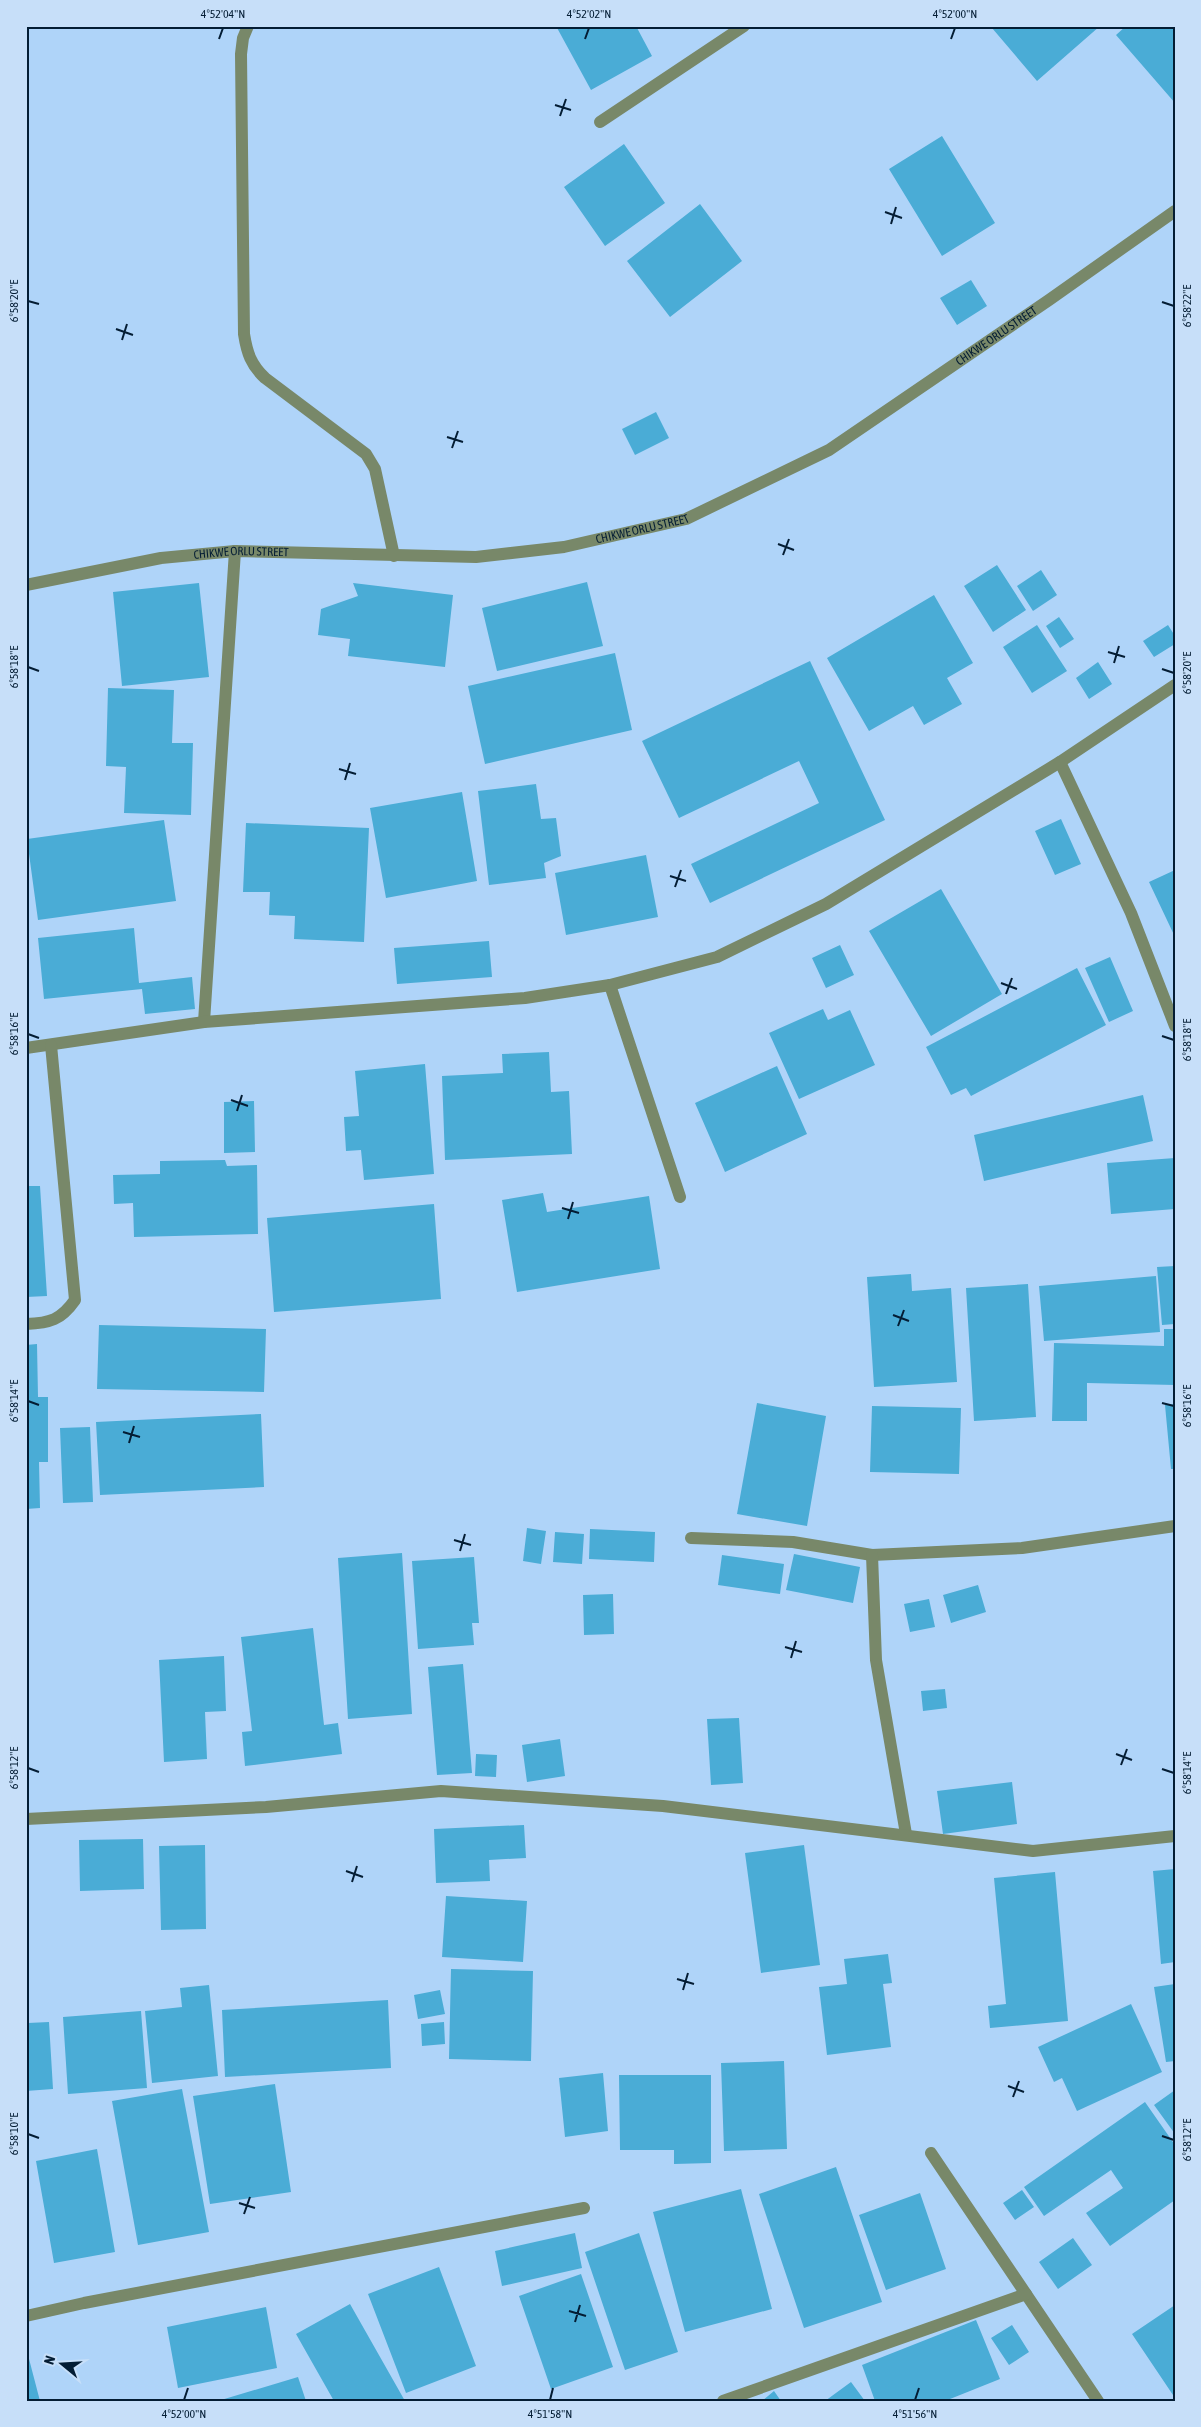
<svg xmlns="http://www.w3.org/2000/svg" width="1201" height="2427" font-family="'Asap Condensed',sans-serif">
<style>
.building{fill:#4aacd6}
.lines{fill:none;stroke-linecap:round;stroke-linejoin:round}
.lane{stroke:#788869;stroke-width:12}
.street{stroke:#788869;stroke-width:12}
.ticks{fill:none;stroke:#041d34;stroke-width:2}
.labels{text-anchor:middle;dominant-baseline:central;stroke-width:4;stroke-linejoin:round;paint-order:stroke}
.street-label{font-size:12px;fill:#041d34;stroke:#c7dff9}
.neatline{fill:none;stroke:#041d34;stroke-width:2}
.ticks-label{font-size:12px;text-anchor:middle;fill:#041d34}
</style>
<rect width="100%" height="100%" fill="#afd4f9"/>
<path class="building" d="M556,26H636L652,56L591,90Z
M994,26H1100L1037,81L992,28Z
M1126,26H1175V103L1116,35Z
M942,136L995,223L942,256L889,169Z
M624,144L665,203L605,246L564,187Z
M700,204L742,261L670,317L627,261Z
M971,280L987,306L957,325L940,298Z
M656,412L669,438L635,455L622,429Z
M997,565L1026,610L993,632L964,586Z
M1041,570L1057,595L1033,611L1017,586Z
M587,582L603,646L497,671L482,608Z
M199,583L209,677L122,686L113,592Z
M353,583L453,595L445,667L348,656L350,639L318,635L321,609L358,596Z
M934,595L973,663L947,678L962,704L924,725L913,706L869,731L827,658Z
M1059,617L1074,639L1060,648L1046,626Z
M1037,625L1067,671L1032,693L1003,647Z
M1168,625L1175,636V644L1154,657L1143,641Z
M615,653L632,730L485,764L468,686Z
M810,661L885,820L710,903L691,864L819,803L799,761L679,818L642,741Z
M1098,662L1112,684L1089,699L1076,678Z
M108,688L174,690L172,743H193L191,815L124,813L126,767L106,766Z
M536,784L541,819L556,818L561,856L544,863L546,878L489,885L478,791Z
M462,792L477,881L386,898L370,808Z
M1061,819L1081,864L1055,875L1035,831Z
M164,820L176,901L38,920L27,839Z
M246,823L369,828L364,942L294,939L295,916L269,915L270,892H243Z
M646,855L658,917L566,935L555,873Z
M1175,870V937L1149,882Z
M941,889L1002,994L931,1036L869,931Z
M134,928L139,983L192,977L195,1009L145,1014L142,989L44,999L38,938Z
M489,941L492,977L397,984L394,948Z
M840,945L854,975L826,988L812,958Z
M1110,957L1133,1011L1109,1022L1085,968Z
M1077,968L1106,1025L971,1096L966,1088L951,1095L926,1047Z
M823,1009L828,1020L850,1010L875,1065L799,1099L769,1033Z
M549,1052L551,1092L569,1091L572,1154L445,1160L442,1076L503,1073L502,1054Z
M425,1064L434,1174L364,1180L361,1150L346,1151L344,1117L359,1116L355,1071Z
M777,1066L807,1134L725,1172L695,1103Z
M1143,1095L1153,1141L984,1181L974,1135Z
M254,1101L255,1152L224,1153V1102Z
M1175,1158V1209L1111,1214L1107,1163Z
M225,1160L227,1166L257,1165L258,1234L134,1237L133,1203L114,1204L113,1175L160,1174V1161Z
M26,1186H40L47,1296L26,1297Z
M543,1193L547,1212L649,1196L660,1269L517,1292L502,1200Z
M434,1204L441,1299L274,1312L267,1218Z
M1175,1266V1324L1162,1325L1157,1267Z
M911,1274L912,1291L951,1288L957,1382L874,1387L867,1277Z
M1156,1276L1160,1332L1044,1341L1039,1286Z
M1028,1284L1036,1417L974,1421L966,1288Z
M99,1325L266,1329L264,1392L97,1389Z
M1164,1329H1175V1385L1087,1383V1421H1052L1054,1343L1164,1346Z
M37,1344L38,1397H48V1462H39L40,1508L26,1509V1345Z
M757,1403L826,1416L807,1526L737,1514Z
M1175,1404V1469H1171L1165,1405Z
M872,1406L961,1408L959,1474L870,1472Z
M261,1414L264,1487L100,1495L96,1422Z
M90,1427L93,1502L63,1503L60,1428Z
M527,1528L546,1531L541,1564L523,1561Z
M590,1529L655,1532L654,1562L589,1559Z
M555,1532L584,1534L582,1564L553,1562Z
M402,1553L412,1714L348,1719L338,1558Z
M794,1554L860,1567L853,1603L786,1590Z
M722,1555L784,1564L780,1594L718,1585Z
M474,1557L479,1623H472L474,1645L418,1649L412,1561Z
M978,1585L986,1612L951,1623L943,1595Z
M613,1594L614,1634L584,1635L583,1595Z
M929,1599L935,1627L910,1632L904,1604Z
M313,1628L324,1725L338,1723L342,1754L245,1766L242,1732L252,1731L241,1637Z
M224,1656L226,1711L205,1712L207,1759L164,1762L159,1660Z
M463,1664L472,1773L437,1775L428,1667Z
M945,1689L947,1708L923,1711L921,1691Z
M739,1718L743,1783L711,1785L707,1719Z
M560,1739L565,1776L527,1782L522,1745Z
M476,1754L497,1755L496,1777L475,1776Z
M1012,1782L1017,1824L943,1834L937,1791Z
M524,1825L526,1858L489,1860L490,1881L436,1883L434,1829Z
M143,1839L144,1889L80,1891L79,1840Z
M205,1845L206,1929L161,1930L159,1846Z
M804,1845L820,1965L761,1973L745,1853Z
M1175,1869V1962L1161,1964L1153,1871Z
M1055,1872L1068,2021L990,2028L988,2006L1006,2004L994,1878Z
M446,1896L527,1901L523,1962L442,1957Z
M888,1954L892,1983L883,1984L891,2047L827,2055L819,1987L847,1984L844,1959Z
M451,1969L533,1971L531,2061L449,2059Z
M1175,1984V2061L1166,2062L1154,1987Z
M209,1985L218,2076L152,2083L145,2011L182,2007L180,1988Z
M440,1990L445,2014L418,2019L414,1995Z
M388,2000L391,2068L225,2077L222,2010Z
M1131,2004L1162,2072L1077,2111L1062,2078L1054,2082L1038,2047Z
M141,2011L147,2088L68,2094L63,2017Z
M49,2022L53,2089L26,2091L28,2023Z
M444,2022L445,2044L422,2046L421,2024Z
M784,2061L787,2149L724,2151L721,2063Z
M603,2073L608,2131L565,2137L559,2078Z
M619,2075H711V2163L674,2164V2150H620Z
M275,2084L291,2192L210,2204L193,2096Z
M182,2089L209,2232L138,2245L112,2101Z
M1175,2090V2134L1154,2105Z
M1145,2102L1175,2145V2200L1110,2246L1086,2213L1123,2188L1111,2170L1044,2216L1024,2187Z
M97,2149L115,2252L54,2263L36,2161Z
M836,2167L882,2302L804,2328L759,2194Z
M741,2189L772,2309L685,2332L653,2212Z
M1022,2190L1034,2207L1015,2220L1003,2203Z
M920,2193L946,2269L886,2290L859,2215Z
M575,2233L582,2268L502,2286L495,2251Z
M639,2233L678,2352L625,2370L585,2252Z
M1073,2238L1092,2265L1058,2289L1039,2262Z
M439,2267L476,2366L406,2393L368,2294Z
M581,2274L613,2367L551,2389L519,2296Z
M350,2304L405,2401H334L296,2334Z
M1175,2305V2394L1173,2395L1132,2334Z
M266,2307L277,2368L178,2388L167,2327Z
M976,2320L1000,2379L945,2401H875L862,2365Z
M1012,2325L1029,2352L1009,2365L991,2338Z
M26,2355H28L40,2401H26Z
M298,2377L306,2401H221V2400Z
M851,2382L865,2401H825Z
M774,2391L781,2401H762Z"/>
<g class="lines">
<path class="lane" d="M248,26L243,38L241,54L244,334C247,353 251,365 265,378L366,454L375,469L394,556"/>
<g class="street">
<path d="M600,122L744,26"/>
<path id="s1" d="M26,585L161,558L235,551L476,557L564,547L686,519L829,450L1049,300L1175,211"/>
<path d="M1060,762L1131,913L1175,1026"/>
<path d="M610,985L680,1197"/>
<path d="M204,1022L235,551"/>
<path d="M26,1048L204,1022L525,998L610,985L717,957L826,904L1060,762L1175,685"/>
<path d="M26,1324C50,1323 61,1320 75,1300L51,1045"/>
<path d="M691,1538L793,1542L872,1555L1022,1548L1175,1526"/>
<path d="M872,1555L876,1660L906,1834"/>
<path d="M26,1819L266,1807L441,1791L663,1806L1033,1851L1175,1836"/>
<path d="M931,2153L1098,2401"/>
<path d="M26,2316L84,2303L584,2208"/>
<path d="M723,2401L1026,2294"/>
</g>
</g>
<path class="ticks" d="M219,39L223,28M585,39L589,28M951,39L955,28M555,105L571,110M560,116L566,99M885,212L902,218M891,224L896,207M28,301L39,304M1162,302L1174,306M116,329L133,335M122,340L127,324M447,437L463,442M452,448L458,431M778,544L794,550M783,555L789,539M1108,652L1125,657M1114,663L1119,646M28,667L39,671M1162,669L1174,673M339,769L356,774M345,780L350,763M670,876L686,881M675,887L681,870M1001,983L1017,989M1006,994L1012,978M28,1034L39,1038M1162,1036L1174,1040M231,1100L248,1106M237,1111L242,1095M562,1208L579,1213M568,1219L573,1202M893,1315L909,1321M898,1326L904,1310M28,1401L39,1405M1162,1403L1174,1406M123,1432L140,1437M129,1443L134,1426M454,1540L471,1545M460,1551L465,1534M785,1647L802,1652M791,1658L796,1641M1116,1754L1132,1760M1121,1765L1127,1749M28,1768L39,1772M1162,1769L1174,1773M346,1871L363,1877M352,1882L357,1866M677,1979L694,1984M683,1990L688,1973M1008,2086L1024,2092M1013,2097L1019,2081M28,2134L39,2138M1162,2136L1174,2140M239,2203L255,2208M244,2214L250,2197M569,2311L586,2316M575,2322L580,2305M184,2400L188,2388M550,2400L553,2388M915,2400L919,2388"/>
<g class="labels">
<g class="street-label">
<text stroke="none"><textPath href="#s1" startOffset="1028">CHIKWE ORLU STREET</textPath></text>
<text stroke="none"><textPath href="#s1" startOffset="622">CHIKWE ORLU STREET</textPath></text>
<text stroke="none"><textPath href="#s1" startOffset="218">CHIKWE ORLU STREET</textPath></text>
</g>
</g>
<rect width="1201" height="2427" fill="none" stroke="#c7dff9" stroke-width="55"/>
<g transform="translate(62 2364) rotate(288)" stroke="#c7dff9" stroke-width="4" paint-order="stroke">
<path d="M0-4L9 19L0 12L-9 19Z" fill="#041d34"/>
<text y="-8" font-size="14" font-weight="bold" text-anchor="middle" fill="#041d34">N</text>
</g>
<rect x="28" y="28" width="1146" height="2372" class="neatline"/>
<g class="ticks-label">
<text x="223" y="18">4°52'04"N</text>
<text x="589" y="18">4°52'02"N</text>
<text x="955" y="18">4°52'00"N</text>
<text transform="translate(14 301) rotate(-90)" y="4">6°58'20"E</text>
<text transform="translate(1187 306) rotate(-90)" y="4">6°58'22"E</text>
<text transform="translate(14 667) rotate(-90)" y="4">6°58'18"E</text>
<text transform="translate(1187 673) rotate(-90)" y="4">6°58'20"E</text>
<text transform="translate(14 1034) rotate(-90)" y="4">6°58'16"E</text>
<text transform="translate(1187 1040) rotate(-90)" y="4">6°58'18"E</text>
<text transform="translate(14 1401) rotate(-90)" y="4">6°58'14"E</text>
<text transform="translate(1187 1406) rotate(-90)" y="4">6°58'16"E</text>
<text transform="translate(14 1768) rotate(-90)" y="4">6°58'12"E</text>
<text transform="translate(1187 1773) rotate(-90)" y="4">6°58'14"E</text>
<text transform="translate(14 2134) rotate(-90)" y="4">6°58'10"E</text>
<text transform="translate(1187 2140) rotate(-90)" y="4">6°58'12"E</text>
<text x="184" y="2418">4°52'00"N</text>
<text x="550" y="2418">4°51'58"N</text>
<text x="915" y="2418">4°51'56"N</text>
</g>
</svg>
